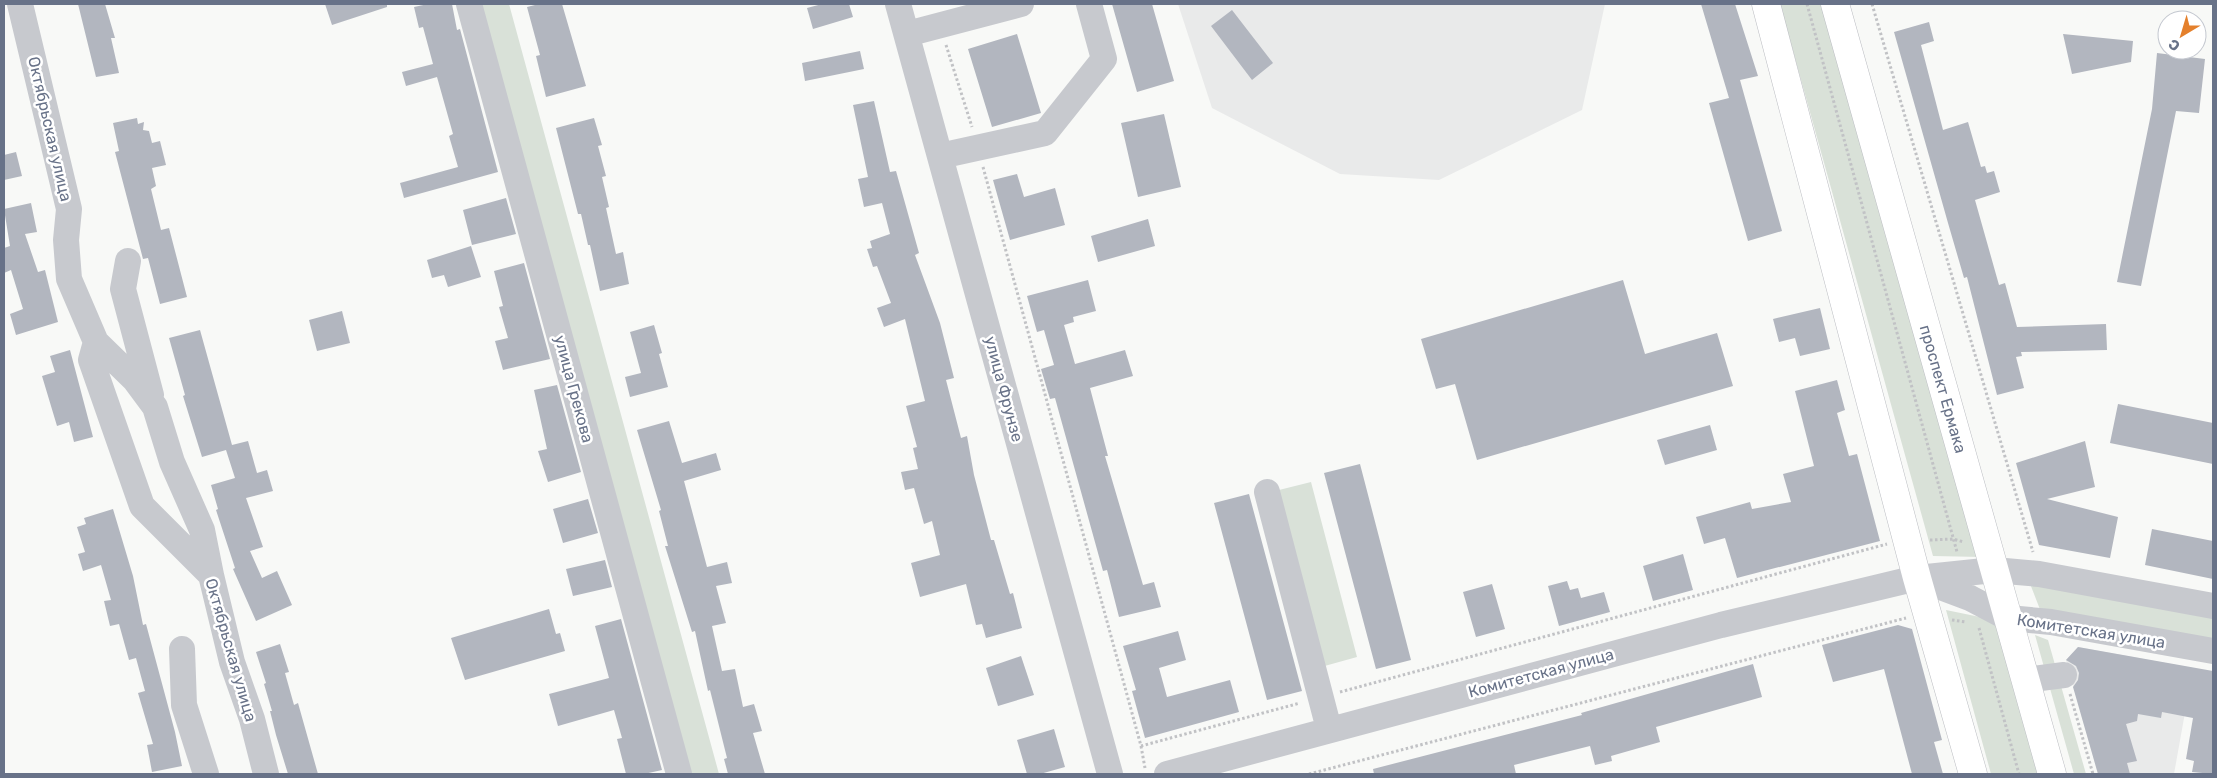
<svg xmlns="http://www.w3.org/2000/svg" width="2217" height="778" font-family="Rubik,sans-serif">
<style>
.built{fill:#e9eaea}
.green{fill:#d9e1d8}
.building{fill:#b2b6bf}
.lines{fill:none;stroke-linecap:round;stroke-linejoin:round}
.major-casing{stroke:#bcbec3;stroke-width:29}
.path{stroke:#c1c2c5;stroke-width:3;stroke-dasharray:2.5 2.5;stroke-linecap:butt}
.minor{stroke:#c7c9ce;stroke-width:26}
.major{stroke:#fff;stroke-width:28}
.labels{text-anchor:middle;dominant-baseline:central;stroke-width:5;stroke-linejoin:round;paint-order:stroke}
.street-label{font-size:16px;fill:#687288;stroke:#fff}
</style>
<rect width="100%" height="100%" fill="#f8f9f7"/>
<path class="built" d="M1178,4H1605L1582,110L1439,180L1340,174L1212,108Z
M2078,647L2193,668L2174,774H2098L2066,660Z"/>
<path class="green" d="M478,4H509L719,774H689Z
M1780,4H1823L1982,557L1933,556Z
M1311,482L1357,657L1321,667L1275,491Z
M2029,581L2213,614V644L2041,612Z
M1946,610L2009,623L2051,774H1991Z
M2035,635L2048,640L2086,774H2074Z"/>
<path class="building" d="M78,4H105L115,38H111L119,73L96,77Z
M325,4H387V7L332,25Z
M428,4H452L457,30L460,29L498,172L404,198L400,183L458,167L449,136L453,134L437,77L406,86L402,72L433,64L423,27L419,28L414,7Z
M539,4H562L586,86L546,97L536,56L540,55L527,7Z
M822,4H849L853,17L813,29L807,8Z
M1112,4H1152L1174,81L1137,92Z
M1701,4H1735L1758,76L1740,80L1782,231L1748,241L1709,103L1729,98Z
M1232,10L1273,63L1252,80L1211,26Z
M1929,22L1934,41L1921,45L1943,130L1968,122L1981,167L1985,166L1987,173L1994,171L2000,192L1975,200L1999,285L2005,283L2017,327L2106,324L2107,350L2021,352L2022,356L2016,357L2024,388L1997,395L1967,277L1964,278L1948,223L1894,32Z
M1017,34L1041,113L992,127L968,49Z
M2063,34L2133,41L2131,62L2072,74Z
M860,51L864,69L805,81L802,63Z
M2157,53L2205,59L2199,113L2176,111L2141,286L2117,282L2152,109Z
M874,101L890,172L896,171L919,253L915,255L940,323L954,378L946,380L961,438L967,436L974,475L991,540H994L1010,594L1013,593L1022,628L986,638L982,624L976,625L966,584L920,597L911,563L940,555L932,521L924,524L914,488L905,490L901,472L918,469L913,448L917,447L906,406L925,401L905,319L884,327L877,308L891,303L877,266L873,267L867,249L872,248L870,241L890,234L882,203L864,207L858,179L868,177L853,105Z
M1164,114L1181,187L1138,197L1121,123Z
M137,118L138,124L144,122L143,130L149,131L152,143L160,141L166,165L152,168L156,186L151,189L161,230L169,228L187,297L160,304L148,258L143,259L115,152L119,151L113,123Z
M594,118L602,145L598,146L606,176L602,177L609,207L606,208L616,254L623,252L629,284L600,291L590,245H588L581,214H578L556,128Z
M16,152L22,176L4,180V155Z
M1017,174L1024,197L1055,188L1065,225L1010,240L993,180Z
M506,198L516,234L472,245L463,210Z
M31,203L37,232L25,234L38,272L45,270L58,322L16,335L10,314L23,309L11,270L4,273V248L10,246L4,209Z
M1148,219L1155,246L1098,262L1091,236Z
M471,246L481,277L448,287L444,275L432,278L427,260Z
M524,263L550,359L503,370L495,341L508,338L499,307L503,306L494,271Z
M1088,280L1096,311L1073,317L1074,322L1064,325L1075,364L1125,350L1133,376L1090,388L1108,456H1105L1143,585L1154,582L1161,607L1119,617L1107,570L1103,571L1055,398L1050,399L1041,369L1054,365L1044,330L1037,332L1027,296Z
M1623,280L1645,354L1717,333L1733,386L1477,460L1455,384L1436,389L1421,339Z
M1820,308L1830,349L1800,356L1795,338L1779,342L1773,319Z
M342,311L350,343L317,351L309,320Z
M654,325L662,353L659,354L668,387L630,397L625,377L641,373L630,332Z
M200,330L232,445L248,441L257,473L267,470L273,491L246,498L263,547L250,551L262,578L277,571L292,605L256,621L233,569L235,568L216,510L218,509L211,485L235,478L226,450L202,457L183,396L185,395L169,338Z
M70,350L93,437L74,442L69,422L57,426L42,376L55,372L50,356Z
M1837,380L1845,410L1837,413L1849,456L1857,454L1880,541L1737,578L1725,538L1704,544L1696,517L1750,502L1752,509L1791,502L1783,474L1814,466L1795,391Z
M557,385L581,472L548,482L538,451L547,449L534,390Z
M2118,404L2213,423V464L2110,443Z
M669,421L682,463L716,453L721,470L684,481L707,567L727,562L732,583L716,586L726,623L712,626L722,671L735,669L743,707L754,704L762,731L753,733L765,774H728L724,759L727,758L710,690L708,691L695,631L692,632L665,546H668L659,511L661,510L637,430Z
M1710,425L1717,450L1665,465L1657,440Z
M2085,441L2095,487L2047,499L2118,517L2110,558L2039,545L2016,463Z
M1360,464L1411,660L1376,669L1324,473Z
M1249,494L1302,691L1267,700L1214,503Z
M588,499L598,533L563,543L553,509Z
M113,509L133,576L143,625L146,624L175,732L182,766L152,772L147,745L153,744L138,693L145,691L136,658L129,660L119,624L110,626L104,601L111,600L101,565L83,571L78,554L85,552L77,527L86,524L84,518Z
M2152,529L2213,541V579L2145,565Z
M1683,554L1693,590L1653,601L1643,566Z
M605,560L612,587L573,596L566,569Z
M1567,581L1570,590L1578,588L1581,598L1604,592L1610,612L1559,626L1548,586Z
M1492,584L1505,629L1476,637L1463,592Z
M549,609L556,634L560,633L565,651L465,680L451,638Z
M621,619L662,770L644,774H626L617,739L622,738L614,710L558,726L549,694L609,678L595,626Z
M1898,625L1912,629L1942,740L1934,742L1943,774H1912L1884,669L1833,682L1822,645Z
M1178,631L1186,660L1159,668L1167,697L1230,680L1239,712L1145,738L1132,691L1136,690L1123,646Z
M280,644L289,672L285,673L294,705L298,703L318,774H288L276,735L270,711H272L264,684L266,683L256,652Z
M2078,647L2213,671V774L2192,772L2194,761L2186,759L2193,718L2162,712L2161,718L2138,714L2137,721L2126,724L2137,761L2127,763L2130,774H2098L2073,687L2078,680L2079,673L2076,666L2066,660Z
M1021,656L1034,695L998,706L986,668Z
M1753,664L1762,697L1656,727L1660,742L1611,756L1612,761L1595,765L1590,746L1514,765L1516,774H1374L1373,769L1582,715L1581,713Z
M1054,729L1065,767L1040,774H1027L1017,740Z"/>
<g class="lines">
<g class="major-casing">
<path id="major" d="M1766,4L1917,578L1973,774
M1835,4L2052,774"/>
</g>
<path class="path" d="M1807,4L1957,552
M1872,4L2033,552
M946,45L972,127
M983,167L1141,746L1300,703
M1930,540L1953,539L1964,542
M1952,620L1966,622
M1979,628L2019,774
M1340,692L1887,544
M2070,694L2093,774
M1141,746L1145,768
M1309,774L1906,618"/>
<path class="minor" d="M20,4L69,209L66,240L69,279L96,342L91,360L142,506L211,575L232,662L252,719L266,774
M469,4L679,774
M898,4L1110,774
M907,34L1021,4
M940,156L1045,133L1104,59L1089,4
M128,261L123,289L151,395
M96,342L135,380L155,407L172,462L202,530L211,575
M1267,492L1329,729
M1922,580L1970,598L2008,618L2051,622L2213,651
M182,649L184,705L206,774
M2025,680L2064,675
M1167,774L1721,625L1917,578L1994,570L2039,574L2213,606"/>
<use href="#major" class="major"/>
</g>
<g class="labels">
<g class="street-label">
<text transform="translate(50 129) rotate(77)">Октябрьская улица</text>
<text transform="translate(574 389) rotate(75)">улица Грекова</text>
<text transform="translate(1004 389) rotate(75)">улица Фрунзе</text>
<text transform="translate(1943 389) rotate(74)">проспект Ермака</text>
<text transform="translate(2091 631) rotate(9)">Комитетская улица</text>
<text transform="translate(231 650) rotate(74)">Октябрьская улица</text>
<text transform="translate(1541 673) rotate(-15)">Комитетская улица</text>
</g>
</g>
<rect width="2217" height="778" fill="none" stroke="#687288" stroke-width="10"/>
<g transform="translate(2182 35) rotate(218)"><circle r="24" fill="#ffffff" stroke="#c3c7cf"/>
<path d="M0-4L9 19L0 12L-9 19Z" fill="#e4802c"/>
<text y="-8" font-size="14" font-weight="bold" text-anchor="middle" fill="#687288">С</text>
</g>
</svg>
